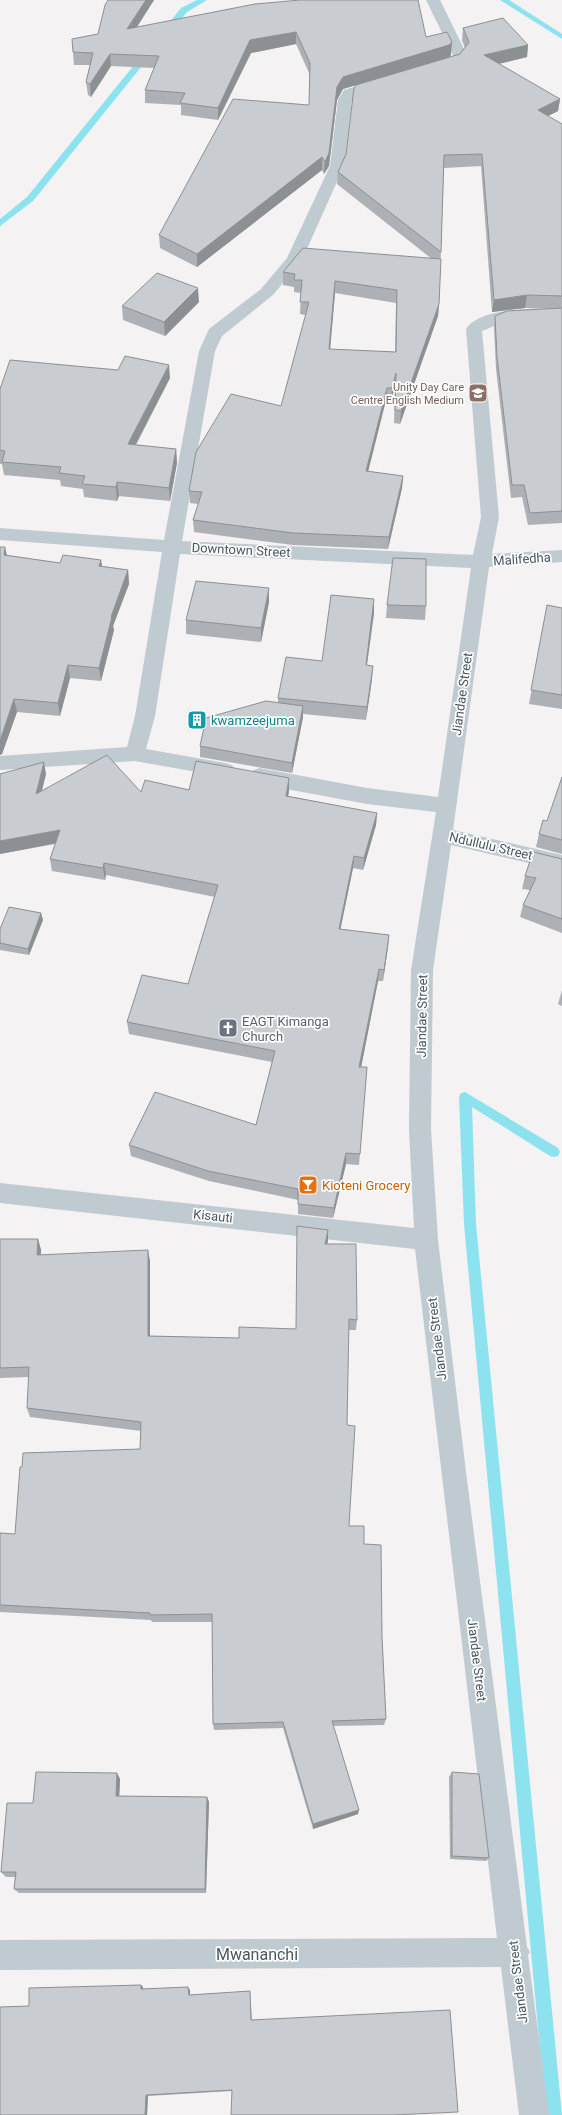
<svg xmlns="http://www.w3.org/2000/svg" width="562" height="2115" font-family="Roboto,sans-serif">
<style>
.lines{fill:none;stroke-linecap:round;stroke-linejoin:round}
.stream{fill:#8de2ef;fill-rule:evenodd}
.minor{fill:#c0cad1;fill-rule:evenodd}
.wall{fill:#adb0b4;fill-rule:evenodd}
.shaded-wall{fill:#8d9092}
.building{fill:#c9cdd1;stroke:#8d9092;fill-rule:evenodd}
.labels{text-anchor:middle;dominant-baseline:central;stroke-width:3.5;stroke-linejoin:round;paint-order:stroke}
.far-education-label{font-size:11px;fill:#785e54;stroke:#fff;text-anchor:end}
.street-label{font-size:13px;fill:#495760;stroke:#fff}
.culture-label{font-size:13px;fill:#0d838f;stroke:#fff;text-anchor:start}
.worship-label{font-size:13px;fill:#5b616d;stroke:#fff;text-anchor:start}
.food-label{font-size:13px;fill:#c56008;stroke:#fff;text-anchor:start}
.near-street-label{font-size:16px;fill:#495760;stroke:#fff}
</style>
<rect width="100%" height="100%" fill="#f4f2f2"/>
<g class="lines">
<path class="stream" d="M197,0H207L187,12L170,33H164V29L181,8Z
M500,0H509L562,34V39Z
M143,54L150,56L33,201L0,226V219L27,197Z
M465,1092L558,1148L560,1152L558,1156L554,1157L550,1156L472,1107L476,1224L562,2115H546L464,1224L459,1097L461,1093Z"/>
<path class="minor" d="M426,0H440L467,55C460,66 443,74 430,71L428,68C433,60 446,62 453,55Z
M383,78L388,79L390,82L388,85L355,96L352,100L344,166L302,260L273,295L222,336L215,351L182,541L473,555L481,517L466,329C481,306 538,309 562,309V319L505,322L482,331L499,517L492,554L562,550V562L489,567L453,830L562,855V871L451,845L433,970L431,1129L438,1240L466,1472L527,1947L530,1952L528,1955L549,2115H519L501,1967L0,1970V1940L497,1938L415,1249L0,1203V1183L414,1228L409,1129L411,970L436,812L367,804L259,784L252,781L249,776L252,771L259,768L367,788L438,797L471,568L180,554L155,716L146,749L225,763L232,765L235,770L232,775L225,777L135,761L0,770V756L127,747L135,716L162,552L0,540V528L164,540L199,351L209,329L261,289L287,258L330,166L338,100L344,90Z"/>
</g>
<path class="wall" d="M108,0H154L137,27L426,37L451,55L448,58L460,54L465,48L462,40L463,28L528,45L527,57L498,64L560,99L558,111L548,116L562,124V523L528,525L522,497L511,498L496,369L494,328L495,316L553,309L525,308L492,312L481,166L444,168L439,304L438,316L400,424L394,423L395,386L391,401L386,400L368,471L403,476L402,488L388,549L293,545L194,532L193,520L198,504L190,503L189,491L281,406L306,315L300,314L301,293L294,292V287L283,285V272L432,259L337,184L338,172L346,154L356,85L343,89L337,100L329,166L324,174L322,170L197,267L160,248L159,235L309,105L310,75L296,44L251,53L218,120L181,115V105L145,103V90L154,68L111,66L91,97L88,95L86,82L90,65H74L72,39L98,34ZM335,293L396,303L395,352L330,349Z
M199,302L165,336L123,320L122,306Z
M170,378L136,445L176,449L177,463L170,501L119,496L117,501L84,497L83,489L61,486L60,480L4,475L2,464H0V389Z
M0,547L7,555L60,563L101,560L102,566L128,570L129,584L113,626L114,630L101,681L70,678L60,716L17,712L2,754L0,755Z
M374,599V613L367,665L372,679L366,720L303,714V717L292,773L200,757V746L278,703V698L322,661Z
M269,602L261,642L186,634V620Z
M387,605L426,606L425,620L386,618Z
M547,605L562,608V709L529,704Z
M46,774L42,790L141,792L189,790L289,791L288,796L377,813L376,825L363,870L353,868L340,930L389,935L388,947L383,981H378L361,1067H367L359,1165L346,1164L333,1218L298,1214V1200L209,1181L131,1156L129,1145L256,1125L272,1062L129,1034L127,1022L188,984L215,897L106,875L105,880L52,871L50,859L55,844L0,854Z
M562,777V854L536,847L539,834L547,821Z
M562,859V933L520,917L523,905L530,890L522,889L525,876Z
M41,913L43,920L29,955L0,950V929Z
M562,990V1006L558,1004Z
M38,1239L41,1250V1255L150,1261V1336L239,1338L296,1329L328,1241L327,1244L357,1320L356,1330H348L347,1425L349,1526L364,1544L382,1637L386,1719L384,1725L333,1726L358,1814L313,1829L283,1728L214,1730L213,1724L212,1622H152L151,1620L0,1612V1533L15,1534L22,1467L140,1449L141,1431L30,1417L27,1408L29,1377L0,1378V1248Z
M452,1772L489,1858L486,1861L450,1859L449,1777Z
M117,1773L120,1779L119,1796L207,1797L209,1802L206,1893H19L14,1889L15,1877H6L1,1872L33,1803Z
M141,1985L143,1987V1989L190,1990V1995L250,1991L252,2020L232,2091L148,2096L147,2115H0L29,2006Z"/>
<path class="shaded-wall" d="M146,0H154L128,41L127,29Z
M296,32V44L251,53L218,120V108L250,40Z
M452,42L451,55L448,58L343,89L337,100L329,166L324,174L325,162L337,87L343,77Z
M528,45L527,57L482,68L484,55Z
M110,54L111,66L91,97L90,84Z
M560,99L558,111L536,122L538,110Z
M322,157V170L197,267V254Z
M335,281V293L329,362V349Z
M198,288L199,302L165,336L164,322Z
M527,295L525,308L492,312L494,300Z
M439,304L438,316L400,424L401,411Z
M169,365L170,378L129,457L128,444Z
M396,373L395,386L391,401L392,388Z
M387,388L386,400L365,484L366,471Z
M176,449L177,463L170,501L169,488Z
M403,476L402,488L388,549L389,537Z
M117,482L119,496L117,501L116,487Z
M5,547L8,560L4,555Z
M101,560L103,574L99,566Z
M128,570L129,584L113,626L114,630L101,681L99,668L111,617Z
M269,588V602L261,642V628Z
M374,599V613L365,678L366,665Z
M68,665L70,678L60,716L58,703Z
M373,666L372,679L366,720L367,707Z
M14,699L17,712L2,754L0,755V741Z
M303,706V717L292,773V763Z
M44,762L46,774L38,806L36,794Z
M289,778V791L286,809V796Z
M377,813L376,825L363,870L364,858Z
M60,830L62,842L0,854V841Z
M354,856L353,868L338,941L339,929Z
M104,863L106,875L105,880L103,868Z
M41,913L43,920L29,955L28,949Z
M389,935L388,947L383,981L384,970Z
M379,969L378,981L359,1078V1067Z
M346,1153V1164L333,1218L334,1208Z
M328,1230V1241L325,1254V1244Z
M38,1239L41,1250L40,1266L37,1255Z
M148,1250L150,1261V1346L148,1336Z
M117,1773L120,1779L119,1802L116,1796Z
M207,1797L209,1802L206,1893L205,1889Z
M359,1810L358,1814L313,1829V1824Z
M141,1985L143,1987V1992L141,1989Z
M188,1987L190,1990V1997L189,1995Z
M146,2095L148,2096L147,2115H145Z"/>
<path class="building" d="M108,0H146L127,29L255,4L300,0H418L426,37L447,32L452,42L449,45L343,77L337,87L329,153L325,162L322,157L197,254L159,235L233,99L309,105L310,63L296,32L250,40L218,108L180,103L185,93L145,90L159,56L110,54L90,84L86,82L93,53L73,52L72,39L98,34L105,5Z
M503,18L528,45L484,55L560,99L538,110L562,124V296L527,295L494,300L482,154L444,155L441,252L338,172L346,154L354,88L356,85L460,54L469,42L463,28Z
M303,248L441,259L439,304L401,411L395,410L396,373L392,388H387L366,471L403,476L389,537L293,533L193,520L202,492L189,491L196,452L231,394L281,406L309,302H300L302,280H294L295,274L283,272ZM335,281L397,290L396,352L329,349Z
M157,273L198,288L164,322L122,306Z
M562,308V511L530,513L524,485H512L497,357L495,316L507,311Z
M125,356L169,365L128,444L176,449L169,488L117,482L116,487L82,484L85,476L59,473L61,467L2,462L5,451L0,450V389L10,360L118,370Z
M0,547H5L4,555L60,563L63,555L101,560L99,566L128,570L111,617H112L99,668L68,665L58,703L14,699L0,741Z
M393,558L426,559V606L387,605Z
M196,581L269,588L261,628L186,620Z
M331,595L374,599L366,665L373,666L367,707L278,698L286,657L322,661Z
M547,605L562,608V695L531,690Z
M266,701L303,706L292,763L200,746L206,718Z
M107,755L141,792L145,780L189,790L196,761L289,778L286,796L377,813L364,858L354,856L339,929L389,935L384,970L379,969L359,1067H367L360,1154L346,1153L334,1208L298,1204V1189L208,1171L129,1145L155,1092L256,1125L275,1051L127,1022L142,975L188,984L218,885L104,863L103,868L50,859L60,830L0,841V774L44,762L36,794Z
M562,777V840L539,834L543,820L547,821Z
M533,852L562,859V919L523,905L536,878L525,876Z
M9,907L41,913L28,949L0,943V929Z
M297,1226L328,1230L325,1244H356L357,1320L349,1319L347,1425L355,1426L349,1526H364V1544L381,1545L382,1637L386,1719L332,1721L359,1810L313,1824L283,1722L213,1724L212,1614L150,1615V1613L0,1605V1533L15,1534L20,1467H22L23,1453L140,1449L141,1422L27,1408L29,1367L0,1368V1239H38L37,1255L148,1250V1336L239,1338V1327L296,1329Z
M36,1772L117,1773L116,1796L207,1797L205,1889H14L16,1872H1L7,1803H33Z
M452,1772L479,1774L489,1858L452,1856Z
M141,1985V1989L188,1987L189,1995L250,1991L251,2020L450,2010L458,2112L393,2115H231L232,2090L146,2095L145,2115H0V2007L29,2006V1988Z"/>
<defs>
<g id="school-square" transform="scale(1)"><rect x="-9" y="-9" width="18" height="18" rx="4" fill="#8d6e63" stroke="#fff"/><path d="M0-5L7-2L0 1L-7-2ZM-4 1L0 2.5L4 1V4Q0 6-4 4Z" fill="#fff"/></g>
<g id="building-square" transform="scale(1)"><rect x="-9" y="-9" width="18" height="18" rx="4" fill="#0f9aa8" stroke="#fff"/><path d="M-4-6H4V6H1V3H-1V6H-4ZM-2.5-4.3h1.7v1.8h-1.7ZM.8-4.3h1.7v1.8H.8ZM-2.5-1h1.7V.8h-1.7ZM.8-1h1.7V.8H.8Z" fill="#fff"/></g>
<g id="church-square" transform="scale(1)"><rect x="-9" y="-9" width="18" height="18" rx="4" fill="#6b7280" stroke="#fff"/><path d="M-1.2-6h2.4v3.5h3.3v2.4h-3.3V6h-2.4V-.1h-3.3v-2.4h3.3Z" fill="#fff"/></g>
<g id="bar-square" transform="scale(1)"><rect x="-9" y="-9" width="18" height="18" rx="4" fill="#e8710a" stroke="#fff"/><path d="M-6-5H6L.8 .8V4.5H3.5V6h-7V4.5H-.8V.8Z" fill="#fff"/></g>
</defs>
<g fill-rule="evenodd">
<use href="#school-square" x="478" y="393"/>
<use href="#building-square" x="197" y="720"/>
<use href="#church-square" x="228" y="1028"/>
<use href="#bar-square" x="308" y="1185"/>
</g>
<g class="labels">
<g class="far-education-label">
<text x="464" y="387">Unity Day Care<tspan x="464" dy="13">Centre English Medium</tspan></text>
</g>
<g class="street-label">
<text transform="translate(241 550) rotate(3)">Downtown Street</text>
<text transform="translate(522 559) rotate(-4)">Malifedha</text>
<text transform="translate(462 694) rotate(-82)">Jiandae Street</text>
<text transform="translate(491 846) rotate(13)">Ndullulu Street</text>
<text transform="translate(422 1016) rotate(-89)">Jiandae Street</text>
<text transform="translate(213 1216) rotate(6)">Kisauti</text>
<text transform="translate(437 1339) rotate(-97)">Jiandae Street</text>
<text transform="translate(477 1660) rotate(83)">Jiandae Street</text>
<text transform="translate(518 1982) rotate(-97)">Jiandae Street</text>
</g>
<g class="culture-label">
<text x="211" y="720">kwamzeejuma</text>
</g>
<g class="worship-label">
<text x="242" y="1021">EAGT Kimanga<tspan x="242" dy="15">Church</tspan></text>
</g>
<g class="food-label">
<text x="322" y="1185">Kioteni Grocery</text>
</g>
<g class="near-street-label">
<text x="257" y="1954">Mwananchi</text>
</g>
</g>
</svg>
